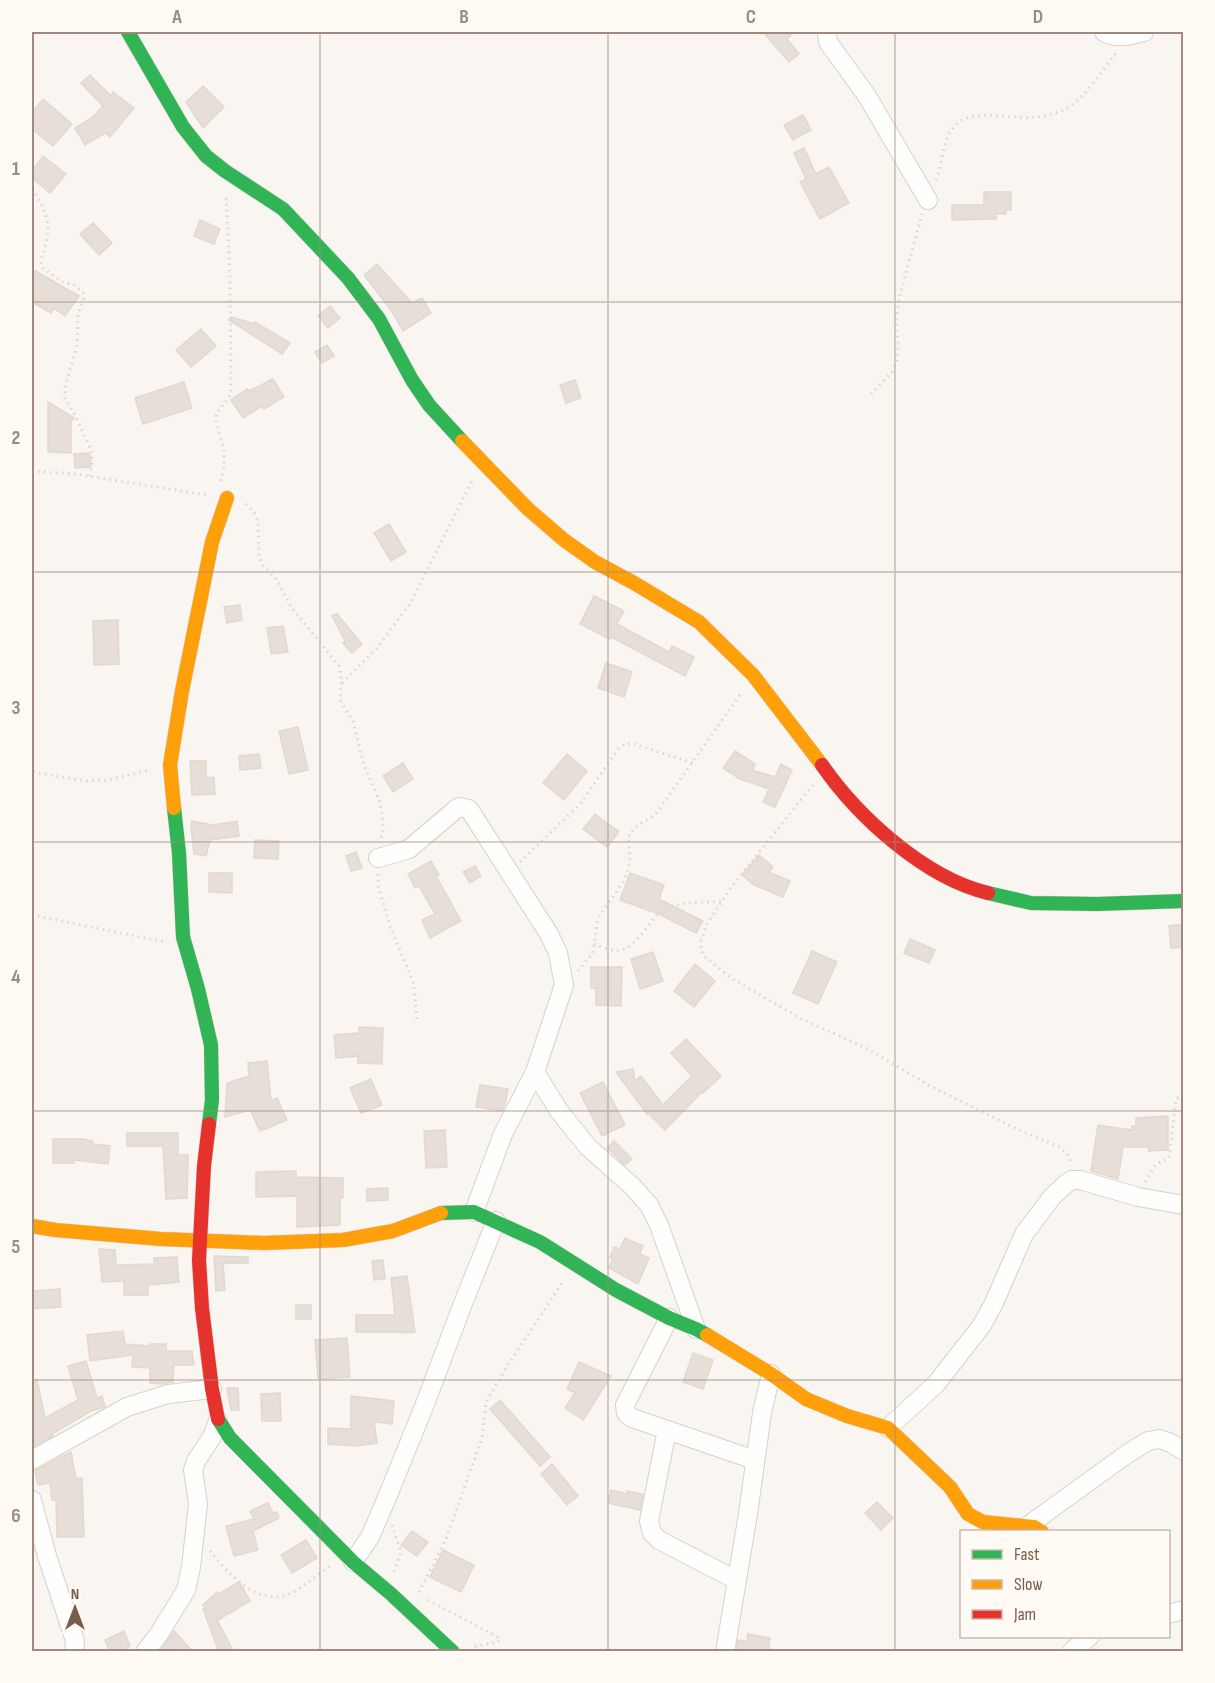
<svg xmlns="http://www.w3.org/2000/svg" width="1215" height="1683" font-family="'Sofia Sans Condensed',sans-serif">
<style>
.building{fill:#e6ded7;stroke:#e2d8d2;stroke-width:1.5}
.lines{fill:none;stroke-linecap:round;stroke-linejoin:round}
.street-casing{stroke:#d7d1cb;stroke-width:20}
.fast-casing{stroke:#d9d2cb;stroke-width:15}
.slow-casing{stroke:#d9d2cb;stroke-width:15}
.jam-casing{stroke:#d9d2cb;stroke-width:15}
.path{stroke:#dcd5d0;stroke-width:3;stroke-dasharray:1.5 4.5;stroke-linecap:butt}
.street{stroke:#fefefd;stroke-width:18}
.fast{stroke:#30b455;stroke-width:14}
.slow{stroke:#ff9f0a;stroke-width:14}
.jam{stroke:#e5322d;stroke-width:14}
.grid{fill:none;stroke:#9f8a7d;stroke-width:1.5;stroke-opacity:0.55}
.neatline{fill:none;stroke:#9f8a7d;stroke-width:2}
.grid-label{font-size:20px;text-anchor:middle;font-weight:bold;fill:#9f8a7d}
</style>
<rect width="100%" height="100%" fill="#f9f5f0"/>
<path class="building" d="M763,32H794L787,39L799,54L789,62Z
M90,75L111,96L113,92L134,108L110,137L105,133L85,145L75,128L93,117L103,106L81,83Z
M203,86L224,107L203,128L186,102Z
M43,99L72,124L53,146L32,129V112Z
M803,115L811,130L793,140L784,125Z
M804,148L816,174L829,167L849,203L820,219L800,182L806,179L794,153Z
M43,156L66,174L50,193L32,178V171Z
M984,192H1011V210H1006V214H996V219L952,220V205H984Z
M200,220L220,229L214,244L194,236Z
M93,223L112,243L99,255L80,234Z
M377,264L412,303L422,298L431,313L403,331L391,310L364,275Z
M32,269L79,296L65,316L54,308L51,313L32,302Z
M330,306L340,318L328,328L318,316Z
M231,317L255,324V322L290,343L282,354L229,320Z
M201,329L216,346L191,367L176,350Z
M327,345L334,356L322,363L315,352Z
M273,379L284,397L264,409L262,406L243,418L231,400L247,389L249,391Z
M575,380L581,398L566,403L560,385Z
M184,382L192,408L143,424L135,398Z
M48,402L74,418L71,422V453L48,452Z
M90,453L91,467L75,468L74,454Z
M389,524L406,552L391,561L374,533Z
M594,596L624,611L617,624L669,652L672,646L694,657L685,676L611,637L610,639L580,624Z
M240,605L242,620L227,623L224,607Z
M337,614L362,644L352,653L343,643L345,641L332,616Z
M118,620L119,664L94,665L93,621Z
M283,626L288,652L271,654L267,628Z
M606,663L632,672L624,697L598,688Z
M298,727L308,770L289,774L279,731Z
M735,751L755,764L752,770L775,777L781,764L792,770L775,807L763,802L769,789L740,779L723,768Z
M259,754L261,768L240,770L239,756Z
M567,754L587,771L564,800L543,783Z
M190,761H206V778L214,777L215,794L192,795Z
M403,763L413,779L393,792L383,776Z
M595,814L619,832L607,847L583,829Z
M192,821L213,825L237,821L239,836L210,840L206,856L194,854L191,826Z
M255,840L279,841L278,859L254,858Z
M356,852L362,868L351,871L346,856Z
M759,855L773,867L769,872L790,881L783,897L754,885L742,875Z
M431,861L439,875L436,876L461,921L430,938L422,920L435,914L419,886L415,888L408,874Z
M475,866L481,876L470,883L463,872Z
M209,873H232V893L209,892Z
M630,873L664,885L659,899L703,921L696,933L659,914L620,900Z
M1184,924V947L1171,948L1169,926Z
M910,939L935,950L929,963L904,953Z
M812,951L837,962L818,1004L793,993Z
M653,952L663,981L640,989L631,959Z
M695,964L715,981L694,1007L674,991Z
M591,967H622L621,1006L596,1005V988H591Z
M359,1027L383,1028L382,1064L358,1063V1056L336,1058L334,1035L359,1033Z
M686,1039L721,1076L703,1093L702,1092L665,1130L648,1113L647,1114L616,1072L633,1069L635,1081L641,1076L663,1105L692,1076L671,1053Z
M267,1061L271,1101L277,1098L287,1120L260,1131L250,1110L225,1117L227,1083L249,1076L248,1063Z
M371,1079L382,1105L361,1113L350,1088Z
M603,1082L625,1125L602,1136L580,1093Z
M480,1085L508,1089L505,1105L502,1111L476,1107Z
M1168,1116V1150L1149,1151L1148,1147H1123L1118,1179L1091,1171L1098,1125L1132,1130V1126H1136V1118Z
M445,1130L447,1167L426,1168L424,1131Z
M127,1133H178V1155H188L187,1198L166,1199L163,1146H127Z
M53,1139H83L93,1141V1144L110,1146L108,1164L74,1160V1163H53Z
M614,1141L632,1159L625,1165L607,1148Z
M296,1171V1177L343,1178V1198H340V1225L297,1227V1196L256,1197V1172Z
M388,1188V1200L367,1201V1189Z
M625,1238L643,1246L640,1254L649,1258L638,1284L609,1268L613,1259L610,1258L614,1247L620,1249Z
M99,1249L115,1250L116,1265L154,1264V1258L177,1257L179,1282L148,1285V1295H124V1281L102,1282Z
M214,1256L248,1257V1263H223L225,1290L216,1291Z
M383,1260L385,1279L374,1280L372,1261Z
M407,1276L415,1332L403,1333V1332H356V1315H395L391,1278Z
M60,1289L61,1307L32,1309V1291Z
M296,1305H311V1319H296Z
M123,1331L125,1344L150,1346V1344H166V1351H192L194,1365H174L173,1382L162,1384L150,1383V1368L132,1367L133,1355L90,1361L87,1335Z
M347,1338L350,1377L318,1379L315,1340Z
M693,1353L713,1360L703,1389L683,1382Z
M86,1361L97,1398L102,1396L105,1407L91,1411L52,1434L53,1436L32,1447V1381L37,1380L45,1418L78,1400L68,1366Z
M579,1362L611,1376L583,1420L565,1408L575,1393L567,1389Z
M227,1388H238L239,1410H231Z
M280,1393L281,1421H262L261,1394Z
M351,1396L394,1401L392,1424L374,1422L377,1443L356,1446L328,1444V1428L351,1429Z
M500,1400L550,1457L540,1466L490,1409Z
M71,1452L76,1479L82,1478L84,1537H57L56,1500H52L50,1483L38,1485L35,1471Z
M552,1464L578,1496L567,1505L541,1474Z
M611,1490L627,1494V1491L643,1494L640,1510L608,1503Z
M877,1502L893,1518L881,1530L865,1513Z
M268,1503L273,1513L277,1512L279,1518L253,1531L258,1550L234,1556L226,1526L254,1519L250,1511Z
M412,1531L428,1542L417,1556L401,1545Z
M306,1540L317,1558L292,1573L281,1555Z
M443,1550L474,1565L461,1592L430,1577Z
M239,1582L250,1601L218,1620L216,1618L234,1652H219L203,1609L206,1608L203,1605L217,1592L219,1594Z
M124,1631L130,1646L118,1652H110L105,1640Z
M174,1631L193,1652H160Z
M748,1634L770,1638L768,1652H736L738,1640L747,1641Z"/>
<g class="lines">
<g class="street-casing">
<path id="street" d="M828,32L827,34L828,42L867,96L928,200
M1104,32C1117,40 1130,35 1144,32
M378,858L409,849L455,810L459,807L469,809L549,934L558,953L564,985L535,1072L503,1134L474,1212
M535,1072L559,1111L588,1147L632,1186L649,1205L659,1225L696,1329
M669,1318L625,1405L626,1413L632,1418L755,1460
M888,1428L936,1384L982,1325L994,1303L1024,1234L1052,1197L1067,1183L1072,1180H1080L1138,1197L1184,1205
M667,1430L649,1521L652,1533L659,1540L736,1580
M32,1460L127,1407L168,1394L212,1389
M32,1500L47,1556L75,1641L74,1652
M1026,1527L1127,1454L1148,1441L1159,1439L1171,1443L1184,1451
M353,1562L370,1537L386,1500L425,1404L462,1306L496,1221
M1168,1614L1184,1610
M145,1652L159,1634L186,1590L191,1567L198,1504L193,1470L196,1461L212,1437L218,1421
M725,1652L748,1514L762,1413L771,1374
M1071,1652L1090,1636"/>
</g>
<g class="fast-casing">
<path id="fast" d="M128,32L183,127L206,156L225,171L283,209L348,278L379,319L412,380L429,405L462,441
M174,808L179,853L183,937L198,989L211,1045L212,1100L209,1124
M988,893L1031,903L1097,904L1184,901
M441,1213L474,1212L540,1242L616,1290L669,1318L696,1329L707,1335
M218,1419L230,1438L353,1562L391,1594L453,1652"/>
</g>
<g class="slow-casing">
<path id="slow" d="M462,441L528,509L564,540L595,562L634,583L699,622L753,675L822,765
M174,808L170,765L182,691L212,542L227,498
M32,1226L55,1230L161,1239L264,1243L343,1240L393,1231L441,1213
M707,1335L771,1374L806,1399L847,1416L888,1428L950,1487L968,1514L983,1522L1034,1527L1042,1532"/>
</g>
<g class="jam-casing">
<path id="jam" d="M822,765C858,817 925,878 988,893
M209,1124L204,1166L199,1260L202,1308L212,1389L218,1419"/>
</g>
<path class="path" d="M936,180C943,164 942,141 953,128C969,106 1013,120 1037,117C1044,116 1053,114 1059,112C1084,102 1100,73 1116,53
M32,189C42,205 51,218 47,238C45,248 41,256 41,267L63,282L74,285L83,293L84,297L78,314L77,346L65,387V398L75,415L93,454L90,477
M871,394L892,372L897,360L898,342L896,320L900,295L922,214
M32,471L75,474L207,495
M221,481L224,466V449L216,422V416L217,412L229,398L231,388L230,275L226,196
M246,504L256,515L258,522L259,557L262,564L276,579L292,608L339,666L342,683L340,693L341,702L353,721L364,765L380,802L383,823L381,841
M342,683L376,649L410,604L472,481
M33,772L86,781L107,780L151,770
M813,785L732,886L707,924L701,941V950L704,956L731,978L802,1019L866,1048L930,1086L1013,1127L1059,1147L1068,1155L1072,1165
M520,862L581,803L618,749L625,744H634L693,763
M378,874V885L390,926L414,984L417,1021
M32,915L165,942
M594,944C602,947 613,952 621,950C639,946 649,918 665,909C680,901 704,903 721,901
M578,971L593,953L598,918L624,881L629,867L630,856L628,838L630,833L637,826L655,815L742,692
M1145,1182L1156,1164L1169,1158L1176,1099L1184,1094
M392,1525L401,1552L394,1572
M210,1551C228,1573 259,1609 291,1593C305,1586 317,1575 330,1566
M419,1592L446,1539L482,1438L486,1402L508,1365L564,1280
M428,1600L500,1638L498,1642L472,1647"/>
<use href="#street" class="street"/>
<use href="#fast" class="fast"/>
<use href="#slow" class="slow"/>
<use href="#jam" class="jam"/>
</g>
<path class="grid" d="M320,32V1652M608,32V1652M895,32V1652M32,302H1184M32,572H1184M32,842H1184M32,1111H1184M32,1380H1184"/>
<rect width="1215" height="1683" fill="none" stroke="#fffaf3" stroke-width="66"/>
<rect x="960" y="1530" width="210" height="108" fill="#fffaf3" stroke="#cabbb1" stroke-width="1.5"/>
<rect x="972" y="1550" width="30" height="9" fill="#30b455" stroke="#cabbb1" stroke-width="1.5"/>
<text x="1014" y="1560" font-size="18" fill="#7a5c4d">Fast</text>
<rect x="972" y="1580" width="30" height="9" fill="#ff9f0a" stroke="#cabbb1" stroke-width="1.5"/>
<text x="1014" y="1590" font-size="18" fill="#7a5c4d">Slow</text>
<rect x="972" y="1610" width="30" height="9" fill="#e5322d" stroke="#cabbb1" stroke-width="1.5"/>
<text x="1014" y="1620" font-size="18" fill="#7a5c4d">Jam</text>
<g transform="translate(75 1608)" stroke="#fffaf3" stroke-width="4.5" paint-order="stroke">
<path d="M0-4.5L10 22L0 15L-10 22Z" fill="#7a5c4d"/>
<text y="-9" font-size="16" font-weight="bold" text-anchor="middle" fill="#7a5c4d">N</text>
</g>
<rect x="33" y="33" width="1149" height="1617" class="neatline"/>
<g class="grid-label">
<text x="177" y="23">A</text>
<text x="464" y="23">B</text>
<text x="751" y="23">C</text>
<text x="1038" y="23">D</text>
<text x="16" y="175">1</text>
<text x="16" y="444">2</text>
<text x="16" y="714">3</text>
<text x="16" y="983">4</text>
<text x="16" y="1253">5</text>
<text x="16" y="1522">6</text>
</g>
</svg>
